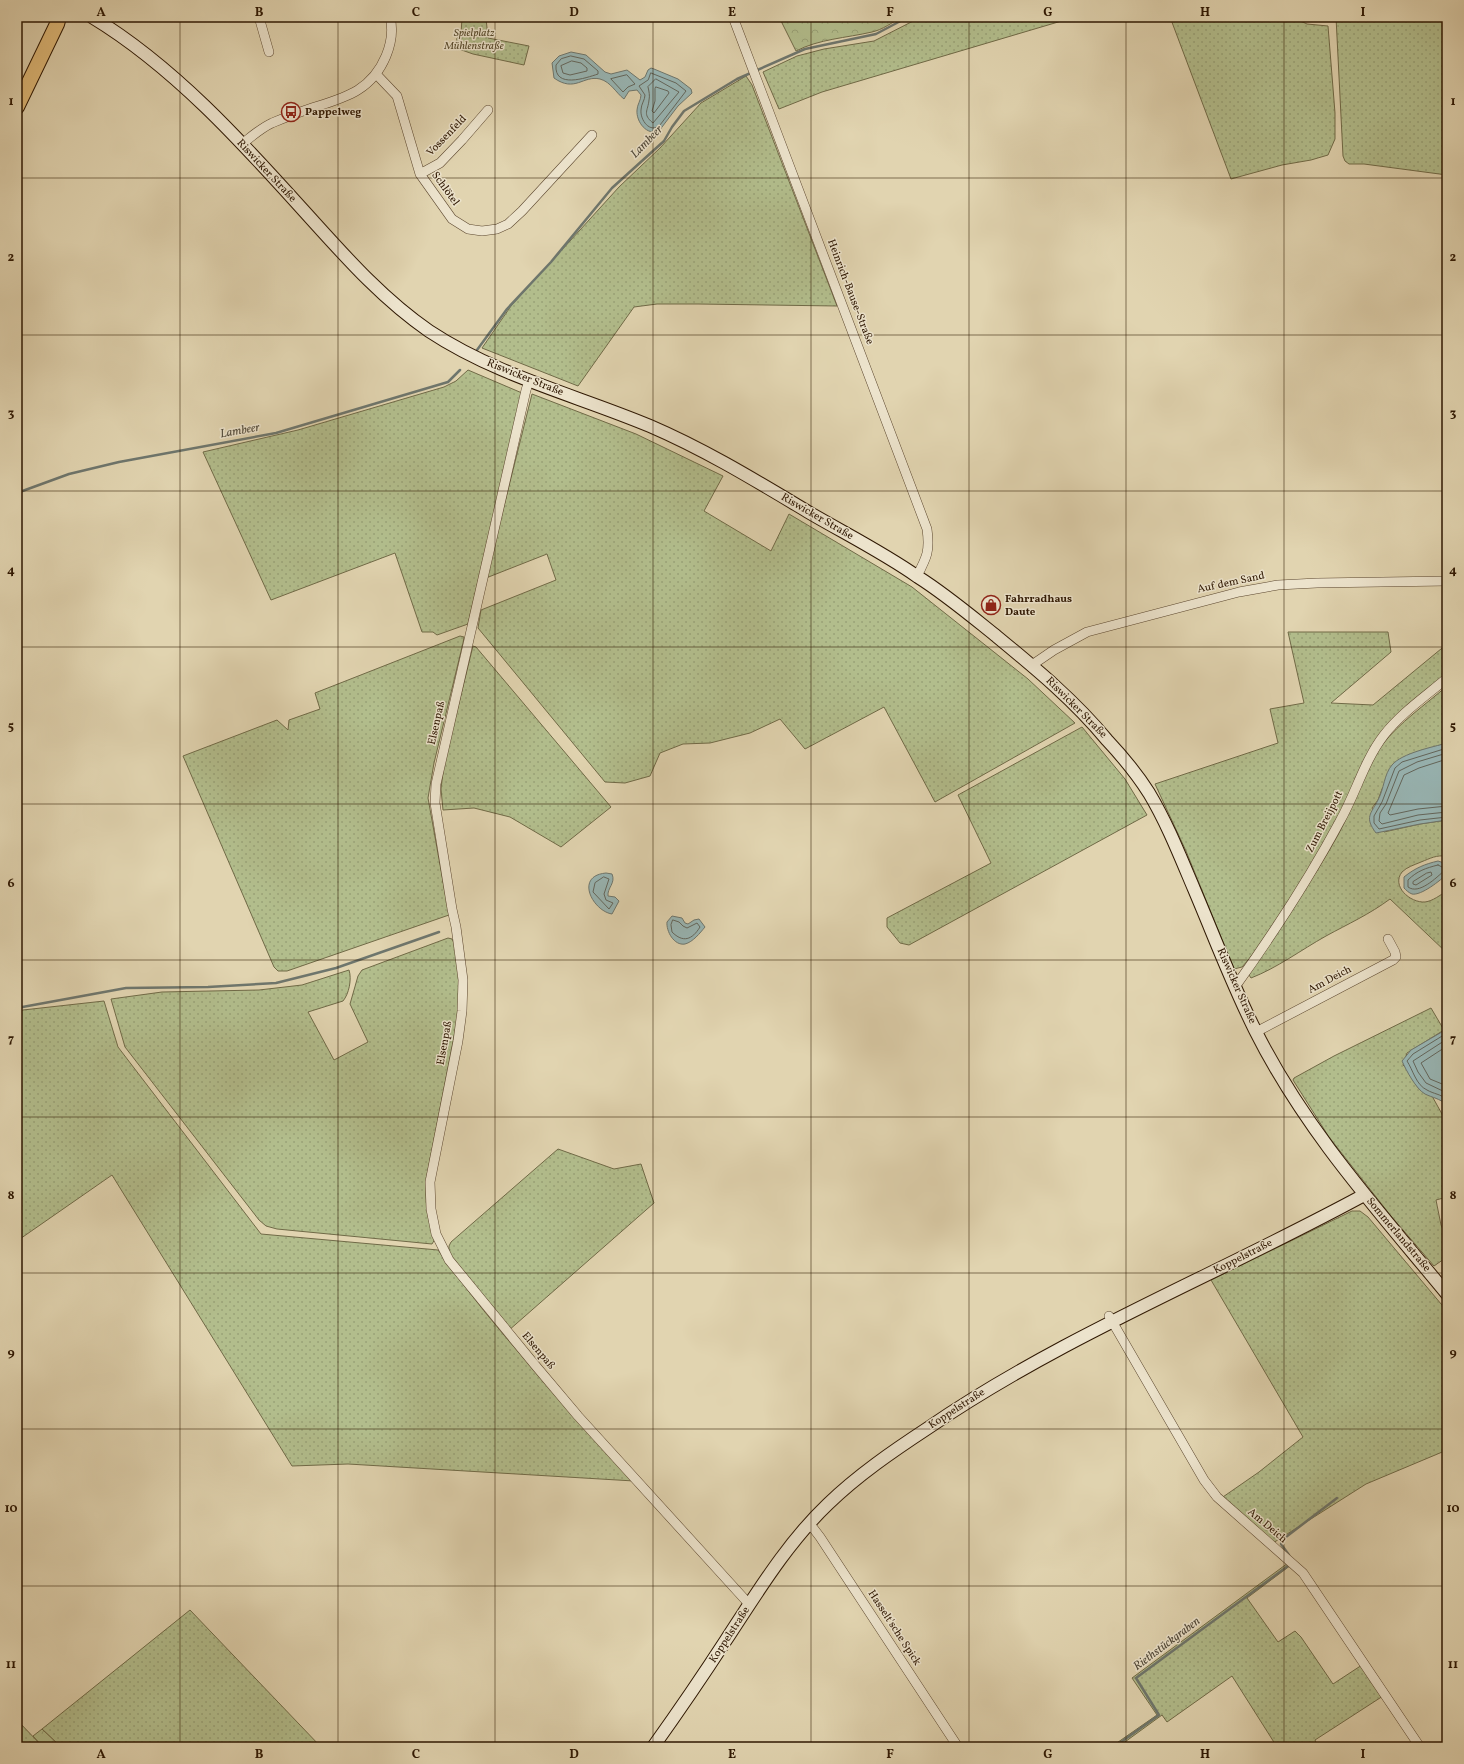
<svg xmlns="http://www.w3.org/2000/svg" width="1464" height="1764" font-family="Vollkorn,serif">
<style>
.grass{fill:url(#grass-dots);stroke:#706a47}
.forest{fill:url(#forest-crowns);stroke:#706a47}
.water{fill:#98b6b5;stroke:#6e766d}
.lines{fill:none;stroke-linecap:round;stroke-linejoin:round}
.shore{stroke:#63665c;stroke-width:1}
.stream{stroke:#6e766d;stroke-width:2.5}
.street-casing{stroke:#5b462e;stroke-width:10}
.secondary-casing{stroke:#2e1702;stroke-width:14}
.primary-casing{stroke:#2e1702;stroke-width:16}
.street{stroke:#ece3cc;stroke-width:9}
.secondary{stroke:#ece3cc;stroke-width:12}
.primary{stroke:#e0ba78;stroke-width:14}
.grid{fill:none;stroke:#2e1702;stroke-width:1;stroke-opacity:0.55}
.labels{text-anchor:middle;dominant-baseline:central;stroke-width:3;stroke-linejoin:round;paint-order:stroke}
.park-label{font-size:11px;font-style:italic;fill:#56492b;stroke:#ece3cc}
.poi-label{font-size:11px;font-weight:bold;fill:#2e1702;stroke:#ece3cc;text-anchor:start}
.street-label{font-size:11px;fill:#2e1702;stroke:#ece3cc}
.water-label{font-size:12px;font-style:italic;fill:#4e4738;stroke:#ece3cc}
.neatline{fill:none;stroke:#2e1702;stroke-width:1.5}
.grid-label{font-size:13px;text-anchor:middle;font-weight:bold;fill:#2e1702}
</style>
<defs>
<pattern id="grass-dots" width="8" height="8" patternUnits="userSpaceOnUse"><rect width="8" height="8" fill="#b2bd8c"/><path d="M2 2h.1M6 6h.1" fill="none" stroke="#99a277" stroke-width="1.8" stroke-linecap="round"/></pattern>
<pattern id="forest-crowns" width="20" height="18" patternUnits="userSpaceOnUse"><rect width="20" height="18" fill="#b2bd8c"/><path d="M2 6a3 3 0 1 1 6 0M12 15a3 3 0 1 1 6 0" fill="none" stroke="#99a277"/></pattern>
</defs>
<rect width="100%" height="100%" fill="#e1d4b0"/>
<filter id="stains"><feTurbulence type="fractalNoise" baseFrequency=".005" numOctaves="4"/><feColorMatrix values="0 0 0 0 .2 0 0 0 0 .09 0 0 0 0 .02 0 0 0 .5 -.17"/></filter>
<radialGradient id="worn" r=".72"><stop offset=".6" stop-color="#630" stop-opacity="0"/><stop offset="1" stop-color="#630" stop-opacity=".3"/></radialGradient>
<path class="grass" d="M462,17L486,18L488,38L529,46L524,65L473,54L456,48L457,38L461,35Z
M921,17H1075L822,92L779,109L763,72L797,56L824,49L874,41Z
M1170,17H1292L1307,24L1328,26L1335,113V139L1328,155L1311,160L1282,165L1231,179Z
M1336,17H1447V175L1364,164H1349L1345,161L1343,156Z
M746,76L752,85L837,306L698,304H657L634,307L578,386L482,348L511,306L619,187L660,148L701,103Z
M468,370L522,393L468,624L437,635L433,632H422L395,553L271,600L203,452L298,430L444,387L456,381Z
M532,394L636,434L723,476L704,511L771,551L789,514L912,587L1028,679L1075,723L935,802L884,707L805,749L780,719L750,733L710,743L683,744L660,753L650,776L625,783L605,782L478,628L481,610L556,580L547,554L486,578Z
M1288,632H1388L1391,652L1331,703L1373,705L1447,644V675L1401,715L1349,796L1316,860L1255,952L1242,967L1234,969L1186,851L1155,784L1278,743L1270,709L1304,703Z
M460,636L464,637L463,643L434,763L428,798L449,915L287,971H278L274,967L183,756L277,720L288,730L289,720L320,709L315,693Z
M473,646L476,647L611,807L561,847L510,817L474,808L443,810L441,789L444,764Z
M1447,686V743L1400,759L1382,789L1378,800L1372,808L1384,832L1420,824L1447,820V856C1436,855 1431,858 1421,862C1414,865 1407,867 1402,872C1391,886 1410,903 1425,902C1433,901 1440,895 1447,891V953L1390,899C1370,914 1348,924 1326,936C1301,950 1277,968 1251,978L1249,975L1251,970C1280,926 1312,882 1338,835C1353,808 1364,769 1382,745C1400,722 1425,705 1447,686Z
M1082,727L1125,779L1147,815L909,945L900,943L887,927V918L991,863L958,795Z
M448,938L452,939L454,943L459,975V1011L427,1175C425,1197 426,1218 435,1239L432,1244L277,1229L266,1226L259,1220L125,1047L111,999L162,992L259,990L302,985L349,970C352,979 349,994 343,1001L308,1012L334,1060L368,1042L350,1004L358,976L362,970Z
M104,1001L118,1047L261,1234L438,1250C496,1333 567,1406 634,1481L348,1464L292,1466L112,1175L17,1241V1013L23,1010Z
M1431,1008L1444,1030L1407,1053L1403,1065C1415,1076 1413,1091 1432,1096L1447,1123V1197L1436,1200L1441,1225L1447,1238V1257L1434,1266L1391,1216L1329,1137L1293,1080L1294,1078L1334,1056Z
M558,1149L614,1169L641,1164L654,1203L508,1331L449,1256V1246L451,1242Z
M1352,1211H1360L1368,1217L1447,1311V1450L1366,1484L1273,1543L1220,1499L1259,1472L1303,1437L1211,1280Z
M1288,1563L1291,1565L1247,1598L1278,1642L1295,1631L1301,1637L1333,1684L1362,1665L1383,1696L1315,1740L1318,1747H1277L1232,1676L1167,1722L1162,1715L1118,1747H1111L1157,1715L1132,1678Z
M190,1610L321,1747H61L42,1729Z
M17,1720L43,1747H17Z"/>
<path class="forest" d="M779,17H902C893,22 882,30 872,32C846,38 819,39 796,51Z
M42,1729L61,1747H43L33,1736Z"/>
<path class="water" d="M571,52L586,55L605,72L611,74L627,70L640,80L645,77L648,70L651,68L654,69L678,79L691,89L692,93L678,106L659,131C647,136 636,122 637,110C637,105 641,100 641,95L637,90L629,91L624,99C616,93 611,82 600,79C583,75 575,93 554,78L552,63L559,56Z
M1447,743V820L1420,824L1376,833C1364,817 1371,814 1378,800C1384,789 1384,774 1392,765C1402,753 1433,747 1447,743Z
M1438,861L1444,863L1447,866V874C1441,880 1421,896 1412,894C1409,893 1406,890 1404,888V877C1415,868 1425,864 1438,861Z
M606,873L612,874C616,883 607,888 608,896L615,897L619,901L612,914C593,911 574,876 606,873Z
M672,916L682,918L685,923L688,924L694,920L699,919L705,927C700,933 693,942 685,944C674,946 666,931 667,922Z
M1447,1029V1105C1439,1098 1433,1098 1425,1094C1416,1089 1406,1070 1402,1061L1411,1050Z"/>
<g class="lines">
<path class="shore" d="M571,56L584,59L598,71V74C586,78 554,89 556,65L561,59Z
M572,61L581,63L587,68V71L570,75L563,73L561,66Z
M651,73L676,83L686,91L660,125C650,134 640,120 641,110C641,104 645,100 645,95L639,86L648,80Z
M627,75L635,84L628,87L623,92L611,79Z
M656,79L679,92L653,123C642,114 648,111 649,100C650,96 649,91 648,87Z
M656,87L668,91L669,93L654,113L652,111L655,101V89Z
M1447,748L1402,762L1395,768L1382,802L1374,816V823L1379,829L1420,820L1447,817
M1447,753L1417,762L1399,771L1386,804L1380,813L1379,821L1382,824L1418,815L1447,812
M1447,759L1419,768L1404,775L1388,813L1390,815L1418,809L1447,806
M1438,865L1444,868L1445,870C1436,878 1419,895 1408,887V880C1417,871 1426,868 1438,865Z
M1427,873L1431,872L1432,875L1416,885L1413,884V882Z
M604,877L609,879L604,894L606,900L613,903L609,909L593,892L595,883Z
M673,920L679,922L683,926L687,928L697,923L700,927C692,940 683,943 672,932L671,925Z
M1447,1033L1413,1054L1407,1061C1413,1070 1416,1085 1427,1090C1434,1094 1440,1094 1447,1099
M1447,1039L1413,1061L1418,1072L1426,1083L1447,1093
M1447,1046L1421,1063L1430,1079L1447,1086"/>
<path class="stream" d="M477,350L507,309L551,262L612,188L664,141L672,127L684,111L737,79L805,49L876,34L908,17
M17,493L69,474L119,462L276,433L448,382L460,370
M17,1008L126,988L208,987L276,983L336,968L439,932
M1289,1555L1281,1544L1282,1540L1337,1498
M1114,1747L1159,1715L1136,1678L1288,1566"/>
<g class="street-casing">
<path id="street" d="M259,17L269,52
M733,17L927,529C930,551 927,557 917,576
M376,74L397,96L420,174L452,219L468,229L482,231L497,229L508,224L522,211L592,135
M242,144C251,137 261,128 272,123C284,118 297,113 309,109C343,98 371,92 386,56C391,44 393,29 390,17
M420,174L440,163L462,140L488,110
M529,381L526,390L436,784L435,803L452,909L456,927L463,980L462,1011L458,1041L430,1182L431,1209L436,1234L449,1260L535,1365L578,1416L749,1604
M1032,665L1054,650L1087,632L1239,592L1278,585L1317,583L1447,581
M1235,987C1273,934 1309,879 1340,821C1356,793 1364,761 1384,735C1401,713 1426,696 1447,678
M1256,1032L1393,960L1396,957L1395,952L1388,939
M1109,1316L1204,1480L1217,1497L1303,1573L1420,1747
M810,1524L820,1537L958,1747"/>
</g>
<g class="secondary-casing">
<path id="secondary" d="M92,17C173,66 241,141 304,211C343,254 381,298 429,331C497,376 576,395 650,426C706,450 758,482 810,513C846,534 884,553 918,577C945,594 970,615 995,635C1035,668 1074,700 1107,740C1122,756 1137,774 1149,793C1167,823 1180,856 1194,889C1214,936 1232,984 1255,1030C1305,1130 1377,1209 1447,1294
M653,1747C678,1712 702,1677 726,1640C757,1593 787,1543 828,1504C858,1475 893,1451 928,1428C1064,1335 1219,1274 1364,1195"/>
</g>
<g class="primary-casing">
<path id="primary" d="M17,107L57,24L59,17"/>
</g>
<use href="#street" class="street"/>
<use href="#secondary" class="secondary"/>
<use href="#primary" class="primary"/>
</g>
<path class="grid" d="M180,17V1747M338,17V1747M495,17V1747M653,17V1747M811,17V1747M969,17V1747M1126,17V1747M1284,17V1747M17,178H1447M17,335H1447M17,491H1447M17,647H1447M17,804H1447M17,960H1447M17,1117H1447M17,1273H1447M17,1429H1447M17,1586H1447"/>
<defs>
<g id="bus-ring" transform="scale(1)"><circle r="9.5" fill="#ece3cc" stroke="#8f2418" stroke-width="1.5"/><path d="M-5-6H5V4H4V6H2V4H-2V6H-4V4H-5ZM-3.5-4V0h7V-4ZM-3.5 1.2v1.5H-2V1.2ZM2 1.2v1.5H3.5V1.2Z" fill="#8f2418"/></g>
<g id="shop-ring" transform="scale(1)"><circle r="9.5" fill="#ece3cc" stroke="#8f2418" stroke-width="1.5"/><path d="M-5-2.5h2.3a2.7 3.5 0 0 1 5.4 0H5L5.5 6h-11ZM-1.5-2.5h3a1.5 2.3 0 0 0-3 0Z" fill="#8f2418"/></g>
</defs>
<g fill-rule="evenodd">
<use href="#bus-ring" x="291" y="112"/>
<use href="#shop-ring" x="991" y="605"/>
</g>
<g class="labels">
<g class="park-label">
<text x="474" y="33">Spielplatz<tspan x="474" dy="13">Mühlenstraße</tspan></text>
</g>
<g class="poi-label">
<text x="305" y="112">Pappelweg</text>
<text x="1005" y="599">Fahrradhaus<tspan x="1005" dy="13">Daute</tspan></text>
</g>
<g class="street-label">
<text transform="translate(447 136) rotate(-46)">Vossenfeld</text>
<text transform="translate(266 171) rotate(47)">Riswicker Straße</text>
<text transform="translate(445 189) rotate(54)">Schlötel</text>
<text transform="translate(850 292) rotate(69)">Heinrich-Bause-Straße</text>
<text transform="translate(525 378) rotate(22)">Riswicker Straße</text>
<text transform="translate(817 517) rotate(30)">Riswicker Straße</text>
<text transform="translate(1231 583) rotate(-12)">Auf dem Sand</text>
<text transform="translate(1076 708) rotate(45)">Riswicker Straße</text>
<text transform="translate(437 723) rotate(-77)">Elsenpaß</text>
<text transform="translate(1325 822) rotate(-63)">Zum Breijpott</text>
<text transform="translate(1330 980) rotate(-28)">Am Deich</text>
<text transform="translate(1236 986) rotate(66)">Riswicker Straße</text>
<text transform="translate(445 1043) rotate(-80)">Elsenpaß</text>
<text transform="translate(1398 1235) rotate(50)">Sommerlandstraße</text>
<text transform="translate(1243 1257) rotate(-27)">Koppelstraße</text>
<text transform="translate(538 1351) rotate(50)">Elsenpaß</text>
<text transform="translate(957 1409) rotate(-33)">Koppelstraße</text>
<text transform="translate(1267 1526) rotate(40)">Am Deich</text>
<text transform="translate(894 1628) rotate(57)">Hasselt'sche Spick</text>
<text transform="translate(730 1635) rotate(-57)">Koppelstraße</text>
</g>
<g class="water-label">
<text transform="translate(647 142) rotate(-46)">Lambeer</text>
<text transform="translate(240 431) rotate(-10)">Lambeer</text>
<text transform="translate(1167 1644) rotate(-37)">Riethstückgraben</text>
</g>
</g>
<rect width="1464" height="1764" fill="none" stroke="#e1d4b0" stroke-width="44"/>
<rect x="22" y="22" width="1420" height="1720" class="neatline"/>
<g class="grid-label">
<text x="101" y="16">A</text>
<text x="259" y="16">B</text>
<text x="416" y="16">C</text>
<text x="574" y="16">D</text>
<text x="732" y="16">E</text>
<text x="890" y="16">F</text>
<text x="1048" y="16">G</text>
<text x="1205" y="16">H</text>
<text x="1363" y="16">I</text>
<text x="11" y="105">1</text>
<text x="1453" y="105">1</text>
<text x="11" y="261">2</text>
<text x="1453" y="261">2</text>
<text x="11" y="417">3</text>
<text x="1453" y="417">3</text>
<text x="11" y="574">4</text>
<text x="1453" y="574">4</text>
<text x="11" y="730">5</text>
<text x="1453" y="730">5</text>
<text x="11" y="887">6</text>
<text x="1453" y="887">6</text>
<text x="11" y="1043">7</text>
<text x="1453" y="1043">7</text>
<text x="11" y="1199">8</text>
<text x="1453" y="1199">8</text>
<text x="11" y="1356">9</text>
<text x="1453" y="1356">9</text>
<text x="11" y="1512">10</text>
<text x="1453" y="1512">10</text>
<text x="11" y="1668">11</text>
<text x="1453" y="1668">11</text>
<text x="101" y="1758">A</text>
<text x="259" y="1758">B</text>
<text x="416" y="1758">C</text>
<text x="574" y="1758">D</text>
<text x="732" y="1758">E</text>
<text x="890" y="1758">F</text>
<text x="1048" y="1758">G</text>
<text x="1205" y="1758">H</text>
<text x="1363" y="1758">I</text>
</g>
<rect width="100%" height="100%" filter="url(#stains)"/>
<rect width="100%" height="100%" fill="url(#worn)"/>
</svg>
